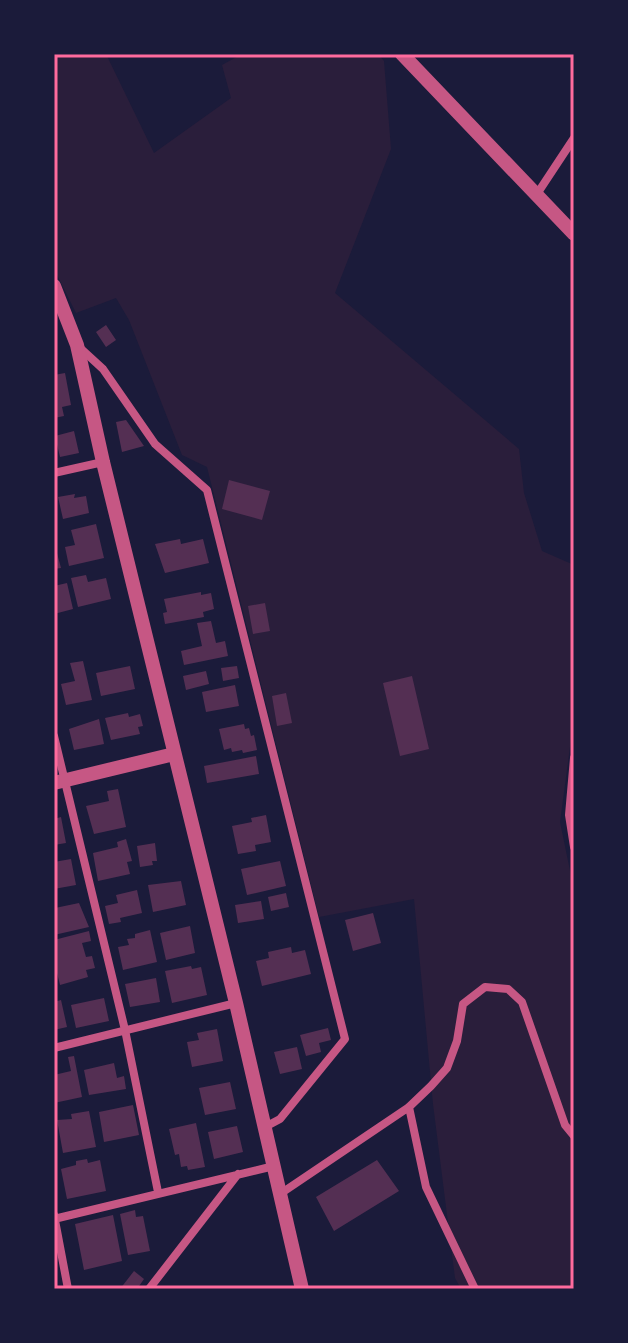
<svg xmlns="http://www.w3.org/2000/svg" width="628" height="1343" font-family="'Crimson Pro',serif">
<style>
.green{fill:#2a1e3b}
.building{fill:#542f53}
.lines{fill:none;stroke-linecap:round;stroke-linejoin:round}
.minor{stroke:#c65784;stroke-width:8}
.tertiary{stroke:#c65784;stroke-width:14}
.neatline{fill:none;stroke:#ff6b9d;stroke-width:3}
</style>
<rect width="100%" height="100%" fill="#1b1b3a"/>
<path class="green" d="M54,54H106L154,153L231,98L222,65L242,54H378L384,61L391,149L335,293L519,449L524,493L542,551L574,565V717L560,822L574,890V1289H461L455,1278L433,1104L414,899L319,917L207,467L182,455L129,320L116,298L76,313L54,269Z"/>
<path class="building" d="M106,325L116,340L106,347L96,332Z
M65,373L71,405L62,407L64,416L54,418V375Z
M126,420L144,446L122,452L116,422Z
M74,431L79,453L60,457L55,436Z
M229,480L270,491L262,520L222,509Z
M75,494L74,498L86,496L89,513L63,519L58,497Z
M96,524L104,558L69,566L65,547L75,545L71,530Z
M180,539L181,544L203,539L209,563L165,573L155,544Z
M54,542L61,568L54,569Z
M86,575L88,582L106,578L111,599L78,607L71,578Z
M67,583L73,609L54,614V586Z
M201,592V595L211,593L214,609L203,612L204,617L165,624L163,613L167,612L164,599Z
M265,603L270,631L253,634L248,606Z
M211,621L216,643L225,641L228,656L184,665L181,651L202,646L197,623Z
M83,661L92,700L66,705L61,684L75,681L70,663Z
M130,666L135,689L101,696L96,673Z
M237,666L239,678L223,681L221,668Z
M206,671L209,684L186,690L183,676Z
M412,676L429,749L400,756L383,683Z
M235,685L239,706L206,712L202,692Z
M286,693L292,723L277,726L272,696Z
M128,713L129,717L140,714L143,726L138,727L140,734L111,740L105,718Z
M99,719L104,744L74,750L69,729Z
M244,724L245,729L249,728L251,736L254,735L257,750L243,753L242,750L232,752L231,748L224,750L219,729Z
M256,756L259,774L207,783L204,766Z
M118,789L126,827L94,834L86,806L109,801L107,791Z
M266,815L271,842L255,845L256,851L238,854L232,826L252,822L251,818Z
M61,817L66,843L54,845V819Z
M126,839L132,861L127,862L130,874L98,881L93,853L118,847L117,842Z
M155,843L157,861H152L153,865L140,867L137,846Z
M71,859L76,885L54,889V862Z
M280,861L286,886L247,895L241,869Z
M181,881L186,905L153,912L148,885Z
M137,890L142,913L120,918L121,922L109,924L105,906L118,903L116,895Z
M286,893L289,907L271,911L268,897Z
M261,901L264,919L238,923L235,905Z
M79,903L89,927L54,935V918L57,917L55,908Z
M373,913L381,943L353,951L345,920Z
M190,926L195,953L166,960L160,933Z
M150,930L157,962L123,970L118,947L129,945L127,939L135,938V934Z
M89,931L91,941L82,943L86,957L92,956L95,968L86,970L88,977L60,985L54,961V940Z
M291,947L292,953L305,950L311,974L262,986L256,961L269,958L268,952Z
M191,966L192,969L201,967L207,995L172,1003L165,971Z
M156,978L160,1002L130,1007L125,984Z
M104,998L109,1021L76,1028L71,1005Z
M61,1000L67,1027L54,1030V1002Z
M328,1028L331,1040L319,1043L321,1052L306,1056L300,1035Z
M217,1029L223,1061L192,1067L187,1042L199,1040L197,1033Z
M297,1047L302,1069L280,1074L274,1052Z
M74,1056L82,1097L54,1103V1075L71,1071L68,1057Z
M114,1063L117,1078L124,1076L126,1089L89,1095L84,1070Z
M230,1082L236,1109L205,1115L199,1088Z
M133,1105L139,1135L104,1142L99,1112Z
M89,1111L96,1147L63,1153L57,1120L72,1119L71,1114Z
M196,1123L205,1167L188,1170L187,1166L181,1167L179,1154L175,1155L169,1129Z
M237,1126L243,1152L214,1159L208,1132Z
M87,1159L88,1163L100,1160L106,1191L67,1199L61,1169L76,1165V1161Z
M377,1160L399,1191L334,1231L316,1197Z
M135,1210L136,1217L143,1216L150,1251L128,1255L120,1214Z
M113,1215L122,1261L84,1270L75,1224Z
M134,1271L144,1279L137,1289H120Z"/>
<g class="lines">
<path class="minor" d="M537,194L574,138
M79,347L103,369L155,444L207,490L345,1039L280,1119L265,1127
M54,473L103,462
M54,736L125,1030L158,1192
M574,758L569,815L574,847
M54,1048L236,1003
M409,1107L426,1187L475,1289
M280,1194L409,1107L431,1086L447,1068L457,1041L463,1004L485,987L508,989L522,1002L565,1125L574,1136
M54,1215L68,1289
M54,1219L274,1166
M149,1289L238,1174"/>
<path class="tertiary" d="M402,54L574,234
M54,286L77,345L103,462L236,1003L302,1289
M54,783L174,754"/>
</g>
<rect width="628" height="1343" fill="none" stroke="#1b1b3a" stroke-width="112"/>
<rect x="56" y="56" width="516" height="1231" class="neatline"/>
</svg>
